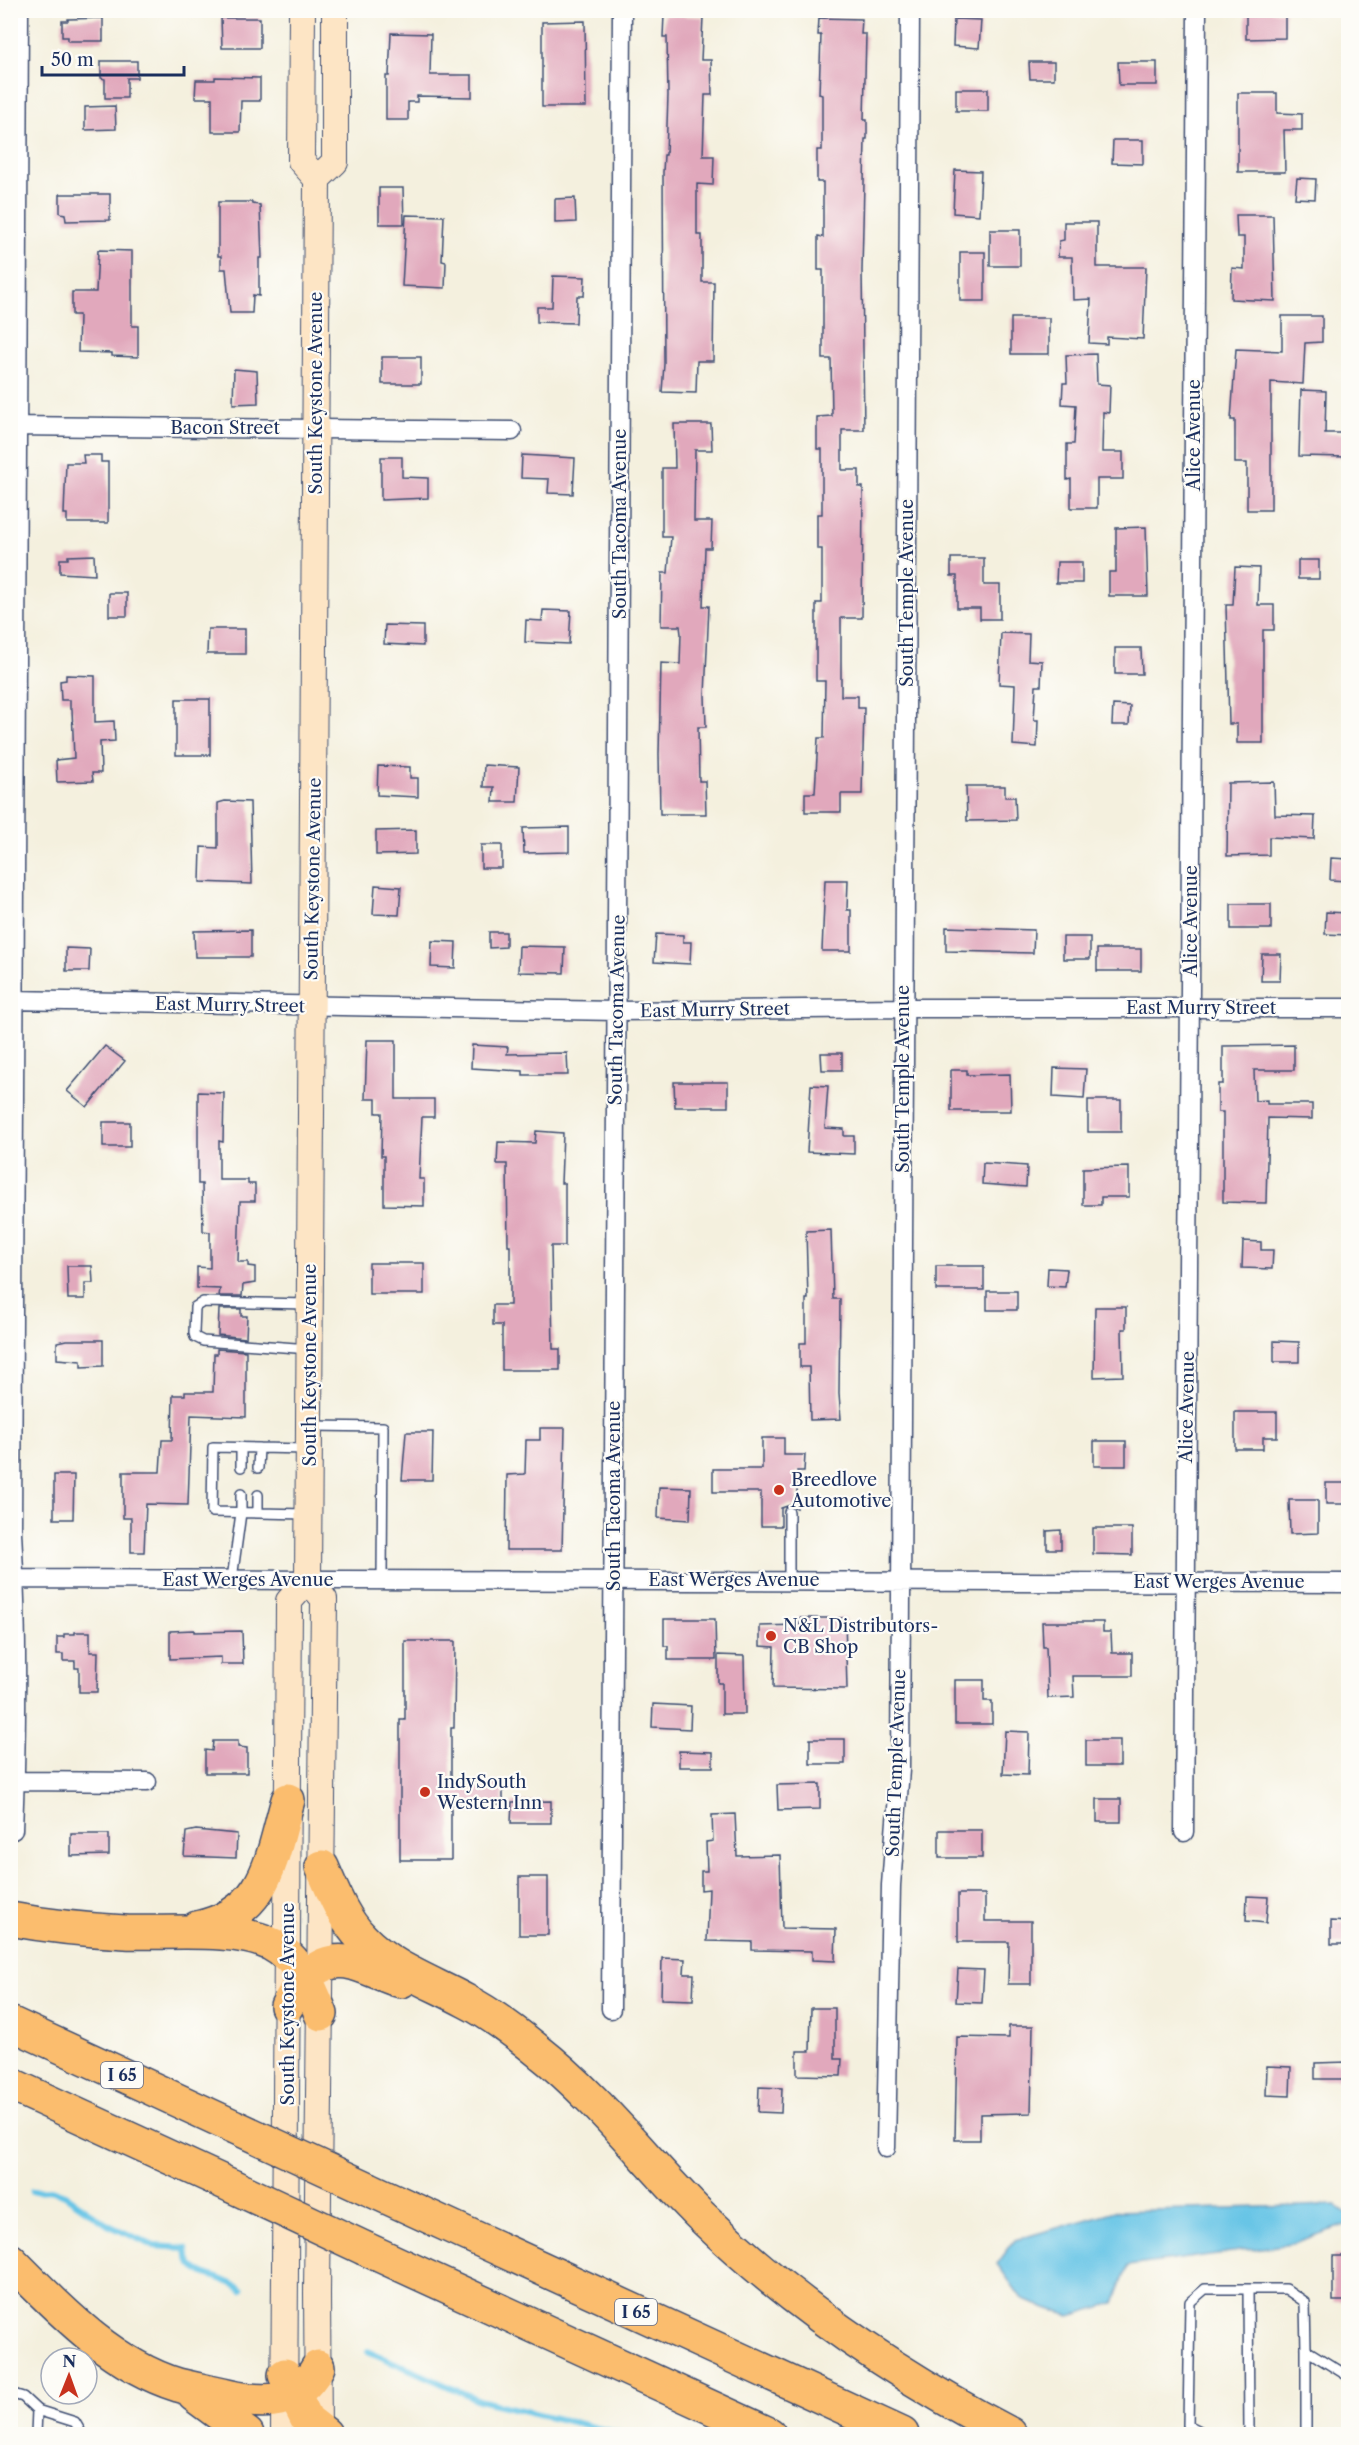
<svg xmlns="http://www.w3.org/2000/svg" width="1359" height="2445" font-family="'Libre Caslon Text',serif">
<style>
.water{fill:#68c5e6;stroke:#427aa2;stroke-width:1.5}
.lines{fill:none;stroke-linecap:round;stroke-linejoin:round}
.stream{stroke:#68c5e6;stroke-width:6}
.building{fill:#e1a8bc}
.service-casing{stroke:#3c4c71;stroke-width:12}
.minor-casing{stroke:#3c4c71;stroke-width:21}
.secondary-casing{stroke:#3c4c71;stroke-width:28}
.motorway-casing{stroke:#3c4c71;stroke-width:36}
.service{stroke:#fff;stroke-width:9}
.minor{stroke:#fff;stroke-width:18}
.secondary{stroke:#fde5c5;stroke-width:26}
.motorway{stroke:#fbbd6e;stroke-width:33}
.motorway-bridge-casing{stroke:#3c4c71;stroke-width:36;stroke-linecap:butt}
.motorway-bridge{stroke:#fbbd6e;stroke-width:33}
.poi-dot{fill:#c8321e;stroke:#fdfcf7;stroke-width:2}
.labels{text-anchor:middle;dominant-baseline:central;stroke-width:4.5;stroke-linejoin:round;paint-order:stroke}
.shield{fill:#fdfcf7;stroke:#5f6c8c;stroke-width:1.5}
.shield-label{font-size:16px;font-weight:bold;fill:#1b2f5e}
.street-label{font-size:18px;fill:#1b2f5e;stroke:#fdfcf7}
.poi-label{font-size:18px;fill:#1b2f5e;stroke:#fdfcf7;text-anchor:start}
</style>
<rect width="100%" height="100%" fill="#fdfcf7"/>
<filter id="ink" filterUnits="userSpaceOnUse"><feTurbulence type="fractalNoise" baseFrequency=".0167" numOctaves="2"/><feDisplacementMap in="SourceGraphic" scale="12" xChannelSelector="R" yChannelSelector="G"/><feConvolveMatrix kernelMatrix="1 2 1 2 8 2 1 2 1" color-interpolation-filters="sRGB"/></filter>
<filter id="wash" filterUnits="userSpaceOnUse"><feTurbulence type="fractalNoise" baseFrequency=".008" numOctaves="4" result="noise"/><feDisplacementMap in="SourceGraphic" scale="24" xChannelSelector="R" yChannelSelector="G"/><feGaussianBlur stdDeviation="1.35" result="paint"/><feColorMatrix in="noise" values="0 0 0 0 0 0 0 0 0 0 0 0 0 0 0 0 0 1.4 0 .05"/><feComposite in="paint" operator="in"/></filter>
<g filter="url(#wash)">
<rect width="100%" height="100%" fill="#f4f0de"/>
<path class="water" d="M1336,2205L1348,2216V2224L1291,2244L1128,2266L1114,2303L1070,2316L1023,2300L997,2264L1015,2240L1116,2211Z"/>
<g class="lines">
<path class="stream" d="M32,2191L51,2190L65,2195L108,2225L154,2246L186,2248C187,2279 221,2273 242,2290
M368,2351L479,2400L623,2434"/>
</g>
<g id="blocks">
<path class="building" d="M1246,10L1285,12V38L1246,39Z
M664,15L703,17L701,60H711L712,95H705L703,156H714L713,185L697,184V235H702V282H714L713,361H697L696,393L662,392L664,364L663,172L664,155H666L668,95L667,37H663Z
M103,18V41H68V37H62V21H68V19Z
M221,18H260V48H222Z
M819,18L862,19L861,34H866L864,120H867V139H865L862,270L864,430H842V470H859V487H863L862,618H841V696H858V708H864L862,794H841V812H805V793H815L818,738H824L825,681H816V603H822V549H817V514H822V449H817V417L832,416L831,359H823V270H818V236L823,237V182H817V150H822V95L819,94L821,35H818Z
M954,19L981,20L979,48L953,46Z
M585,21L586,107H542V22Z
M391,33L431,34L430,75H472V97L417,96V102H408V120H386V76H389Z
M101,61H137V78H127V98H105V79L101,78Z
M1029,62H1054V79H1030Z
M1118,62H1157V85H1119Z
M215,77L260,78V101H241L240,132H212V98H195L196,80H215Z
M956,89H988V111H956Z
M1238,93H1277V113L1302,114V130H1284L1285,172H1238Z
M115,106L116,129L85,130V107Z
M1113,140H1143V164L1112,163Z
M955,170L981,171L979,215L953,213Z
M1297,178L1316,179L1315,199L1295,198Z
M379,188H403L404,224H379Z
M60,194H110V220L66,221L65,214L60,213Z
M575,198L576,222L555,223V199Z
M218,202H252V204L260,205L262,258H259V296L253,295L252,313H230L226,269H221V256H218Z
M406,215L444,216L442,261L446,262L445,288L402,286Z
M1236,215H1273L1275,301L1231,299L1232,268L1244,269V237H1237Z
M1064,222H1097V267H1146L1143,339L1107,337V344L1089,343L1091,299L1073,300L1072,257H1058L1059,241L1064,240Z
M990,230H1020V266H990Z
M98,250L132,251V326H138V357L112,356V353L78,352L79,315H72V292H96Z
M960,252H985V301H960Z
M553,276L585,277L584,296H577L576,323L537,322V307H552Z
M1282,316H1322V342L1305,343L1303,384L1271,382V510H1247V463H1235V420H1231L1236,349L1282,351Z
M1011,318H1049V354H1011Z
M1096,354L1097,384L1110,385L1109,413L1103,412L1102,452H1123V479H1097V508H1071V479L1067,480V444H1074L1076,405L1062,404L1063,383H1067L1066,355Z
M382,357H421V384H382Z
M234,369L257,371L258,403L233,404Z
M1301,390L1326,391L1325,433H1348V457L1299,456Z
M674,424H711L712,450H695L694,521H712L711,548H705L703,606H709L705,695L706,727H698L699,781H705L706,814H660L659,754L661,663L680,664L681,634L680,626H661L662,573H668L671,537H662V468H675Z
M83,455H101V462H108V523H67V514H64L66,463H84Z
M522,455L575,458L573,494L548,493L549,479L521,478Z
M381,457H402V477L428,478V498L381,500Z
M1146,527L1148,596H1109V572H1116V528Z
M94,555L95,575L60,573V559H68V556Z
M951,558H984V585H1000V619H980V608H957V576H951Z
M1298,560H1319V579H1298Z
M1057,562H1082V583H1056Z
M1235,567L1259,568L1258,605H1274V630H1263V743H1237V724H1229L1226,605H1233Z
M109,593H127V616H109Z
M543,610L571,611L569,644L525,642L526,620L542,621Z
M385,625L423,626V646L384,644Z
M208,629H245V654H207Z
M1001,633L1029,634L1028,660L1042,661L1041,686H1036L1034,720H1038L1037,747L1013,745L1015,685L999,684Z
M1115,648H1141L1142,674H1115Z
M66,675L95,676V722L114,721L115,741L100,742L101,773H92L93,781L57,782L56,760L74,758L72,709H70V700H61L60,681L66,680Z
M176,699H210V755H176Z
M1113,705L1130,706L1129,725H1112Z
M484,765L519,767L517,802H493L494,787H483Z
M378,766L410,767V778H418V797L377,795Z
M1274,782L1275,815L1315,816L1314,839L1269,837V855L1227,856L1228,783Z
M966,786H1005V797H1015L1016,820L967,821Z
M225,801L250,802L252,884L200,882L201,847L218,848V803Z
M569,827V852L524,853L523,828Z
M416,830V854L376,855V831Z
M481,845H502V868H481Z
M1331,858L1348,859V881L1330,880Z
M825,880H848L847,910H851V951H822Z
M375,885L401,887L399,915L373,914Z
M1231,904H1271V929H1231Z
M1326,912L1348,913V935L1325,934Z
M946,927L1034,930L1033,953L946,951Z
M251,930V957H195L194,931Z
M489,932H506V947L489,948Z
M656,934L683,935V942H691L690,964L654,962Z
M1063,937H1090V959H1063Z
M432,941L456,942L455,968L431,967Z
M519,946L565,947L564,973L518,972Z
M66,948L90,949L89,971H66Z
M1097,949H1141V971H1097Z
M1262,954H1281L1280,981H1261Z
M367,1040H396V1099H434V1117H422L419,1179H424V1206L384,1205V1156H381L382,1113H376V1099H365Z
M472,1045L508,1047L507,1054L567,1053L568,1075H523V1071L471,1068Z
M1294,1045V1070H1254L1255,1101L1267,1100V1104H1312V1119L1268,1118L1266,1203L1223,1202V1112H1218V1084H1223V1046Z
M105,1046L125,1061L87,1107L67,1091Z
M821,1053H842V1070H822Z
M1054,1068L1086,1069L1084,1099L1053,1097Z
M951,1070H967V1075L1010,1074L1011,1111H951Z
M674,1082H728V1107H675Z
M811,1085L828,1086L825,1128L844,1129V1136H854V1154L807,1152Z
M198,1092L224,1093L223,1142L219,1141V1180H248V1184H255V1201H240L238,1262H248V1266L255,1267V1283L243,1285L242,1296H219L220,1289L197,1288V1267L210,1268V1232L203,1231L202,1184H198Z
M1088,1100H1121V1132H1088Z
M103,1122H130V1147H103Z
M536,1131L563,1133L561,1183H565V1246H551L553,1349H560V1370H502V1325H493V1305H510V1246H508L507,1164H497L498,1142L535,1143Z
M983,1163L1027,1166L1026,1187L982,1184Z
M1129,1167V1197H1101V1205H1083V1168Z
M831,1230L833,1299H840L839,1394L841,1419L810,1420L809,1367H800V1343H806V1299H808L806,1231Z
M1243,1241L1261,1242V1250H1273L1272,1269L1242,1268Z
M369,1263H424V1294H369Z
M67,1266H92L93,1283H85V1299H68Z
M936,1266H984V1290H936Z
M1048,1268L1067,1269L1065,1287L1047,1286Z
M987,1291H1017V1310H987Z
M1095,1307H1126V1329H1122L1123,1376L1094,1377Z
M219,1309H241V1316H247L246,1338L218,1335Z
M66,1340H103V1366L81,1367V1361L57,1359V1342Z
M1274,1341L1299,1342V1362H1274Z
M217,1349L246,1351V1417L191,1415L188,1505L146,1504L144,1552H131V1518H123V1472H160L162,1440H172L173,1395H185V1392H213L214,1354H217Z
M1235,1412H1277V1437H1263V1449H1235Z
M540,1428H565L562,1550H506L507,1475L525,1474L526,1440H540Z
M406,1432H433L432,1480H402Z
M762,1438H784V1455H805L804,1471H797V1508L790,1505L781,1508V1526H761V1492H713V1469H762Z
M1094,1441H1126V1466H1094Z
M54,1475H74L73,1519H54Z
M1326,1483H1348V1504H1326Z
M659,1487L691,1488L690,1520L658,1518Z
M1289,1500H1318V1533L1290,1534Z
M1093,1528H1132V1555L1093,1554Z
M1061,1530V1549H1047V1531Z
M798,1618H845L847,1689L773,1688L774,1647L760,1646V1626L799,1625Z
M664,1619H715L716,1660H668V1646H664Z
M1042,1622H1103V1632H1111L1112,1653H1132V1676H1073L1074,1697L1048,1698L1046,1647H1043Z
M194,1630V1632L242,1631L243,1664H221V1657L170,1659V1631Z
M75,1632H90V1652H98L97,1692H79V1668H75V1661H63V1654H57V1637H64V1634H75Z
M405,1641H455L454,1728H451V1782H503V1804H451V1860H400V1720H405Z
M718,1655L744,1656L745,1714H722V1683H718Z
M955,1680H984V1701H992V1724H955Z
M653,1704L691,1706L690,1729L652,1727Z
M1005,1731L1029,1732L1028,1775L1003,1774Z
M810,1739H845V1764H810Z
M1086,1740H1120V1766H1086Z
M213,1741H238V1747L247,1748V1773H205V1750L212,1751Z
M679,1751L713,1752V1767H679Z
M820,1784V1809L778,1810L777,1785Z
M1097,1799H1121V1822H1097Z
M551,1801V1823H511L512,1802Z
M735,1814L737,1856L780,1855L782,1928L836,1929L835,1961L812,1960V1951L752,1950V1942L707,1941L709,1889L701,1890V1871H707L706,1842L713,1841L712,1815Z
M196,1830L237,1834L236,1858L184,1856L186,1832Z
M939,1830H982V1858H939Z
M71,1834H109V1855L71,1856Z
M519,1877H548V1935H519Z
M958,1894H985V1921H1031V1984H1008L1009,1942H958Z
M1247,1896L1268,1897L1266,1923L1246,1921Z
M1331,1921L1348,1922V1944H1331Z
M662,1958L685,1959L684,1974H694L693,2000L661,1999Z
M958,1969L984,1970L982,2003L956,2002Z
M811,2008H835V2059H842L841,2076L797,2075V2051H810Z
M1009,2026H1033L1031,2113L980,2114V2140H955L957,2037L1009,2038Z
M1348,2062V2079H1315V2063Z
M1267,2066L1291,2067L1290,2096L1266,2095Z
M759,2087L782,2088L781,2113L758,2112Z
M1333,2256H1348V2301H1333Z"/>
</g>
</g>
<g filter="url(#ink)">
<use href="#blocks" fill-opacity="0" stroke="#3c4c71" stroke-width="1.5"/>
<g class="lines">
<g class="service-casing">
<path id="service" d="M308,1304L203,1302L195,1307L194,1333L195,1337L203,1341L309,1349
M312,1426L383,1427L382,1580
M241,1467V1447
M258,1468L259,1448
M789,1512V1581
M258,1513V1495
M306,1514L212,1512L213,1447L307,1449
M232,1579L241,1513V1494
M1248,2289L1249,2434
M10,2393L23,2397L37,2410L36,2434
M37,2410L75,2422L82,2434
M1206,2434L1188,2425L1190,2302L1205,2289H1286L1305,2302L1306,2350L1348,2376
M1306,2434V2350"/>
</g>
<g class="minor-casing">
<path id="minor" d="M10,426L512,431
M10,1000L617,1011L904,1008H1348
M10,1579L1348,1583
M15,1781L147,1782
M13,1830C17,1731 18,1631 12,1532C12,1025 18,518 19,10
M1184,1832L1197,10
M611,2009L622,10
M886,2148L891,1885L900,1770L910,10"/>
</g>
<g class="secondary-casing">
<path id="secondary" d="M302,10L301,161L317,179L308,1580L324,1599L317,2294L318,2434
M317,179L335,162V10
M284,2434L289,1601L308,1580"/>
</g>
<g class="motorway-casing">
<path id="motorway" d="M322,1867C333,1892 343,1919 362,1938C390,1968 431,1982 466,2001C492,2014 515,2032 537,2050C596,2096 647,2162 700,2215C792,2304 897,2375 1010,2434
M10,1919C48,1926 87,1930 125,1932C166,1934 234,1926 271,1944C298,1958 311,1987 321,2014
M197,1928C268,1913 271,1859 288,1800
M287,2006C300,1982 316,1958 347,1962C365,1965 383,1976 401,1981
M10,2023L233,2126
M10,2084L232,2186
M369,2189L902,2434
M366,2249L769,2434
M10,2260C59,2309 110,2364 178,2385C194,2389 211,2392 227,2396C266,2405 297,2405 318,2367
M285,2375L307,2420L325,2434
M194,2395L247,2434"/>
</g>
<use href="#service" class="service"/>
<use href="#minor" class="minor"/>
<use href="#secondary" class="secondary"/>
<use href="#motorway" class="motorway"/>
<g class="motorway-bridge-casing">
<path id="motorway-bridge" d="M233,2126L369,2189
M232,2186L366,2249"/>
</g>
<use href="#motorway-bridge" class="motorway-bridge"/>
</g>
</g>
<g class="poi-dot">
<circle cx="779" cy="1490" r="6"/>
<circle cx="771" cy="1636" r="6"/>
<circle cx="425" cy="1792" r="6"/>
</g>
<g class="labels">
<g class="shield">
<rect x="101" y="2062" width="42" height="26" rx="4.5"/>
<rect x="615" y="2299" width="42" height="26" rx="4.5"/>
</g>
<g class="shield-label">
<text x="122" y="2075">I 65</text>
<text x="636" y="2312">I 65</text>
</g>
<g class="street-label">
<text transform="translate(316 393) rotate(-90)">South Keystone Avenue</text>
<text x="225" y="428">Bacon Street</text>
<text transform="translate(1194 435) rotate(-90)">Alice Avenue</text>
<text transform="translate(620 524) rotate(-90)">South Tacoma Avenue</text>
<text transform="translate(907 593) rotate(-90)">South Temple Avenue</text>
<text transform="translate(313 879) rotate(-89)">South Keystone Avenue</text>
<text transform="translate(1191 921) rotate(-90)">Alice Avenue</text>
<text transform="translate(230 1005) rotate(1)">East Murry Street</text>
<text x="1201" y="1008">East Murry Street</text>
<text transform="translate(617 1010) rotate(-89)">South Tacoma Avenue</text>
<text transform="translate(715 1010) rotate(-1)">East Murry Street</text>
<text transform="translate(903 1079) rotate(-90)">South Temple Avenue</text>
<text transform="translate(310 1365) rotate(-90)">South Keystone Avenue</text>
<text transform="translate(1187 1407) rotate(-89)">Alice Avenue</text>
<text transform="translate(614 1496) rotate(-90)">South Tacoma Avenue</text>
<text x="248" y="1580">East Werges Avenue</text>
<text x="734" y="1580">East Werges Avenue</text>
<text x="1219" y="1582">East Werges Avenue</text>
<text transform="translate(896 1763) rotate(-88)">South Temple Avenue</text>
<text transform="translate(288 2004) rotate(-90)">South Keystone Avenue</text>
</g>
<g class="poi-label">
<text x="791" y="1480">Breedlove<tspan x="791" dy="21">Automotive</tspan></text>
<text x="783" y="1626">N&amp;L Distributors-<tspan x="783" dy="21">CB Shop</tspan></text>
<text x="437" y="1782">IndySouth<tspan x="437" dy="21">Western Inn</tspan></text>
</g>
</g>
<rect width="1359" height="2445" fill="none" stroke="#fdfcf7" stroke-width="36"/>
<g transform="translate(69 2376) rotate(1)"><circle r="28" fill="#fdfcf7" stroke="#a3aaba" stroke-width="1.5"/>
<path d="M0-4.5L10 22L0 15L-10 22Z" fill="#c8321e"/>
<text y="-9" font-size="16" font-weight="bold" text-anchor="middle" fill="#1b2f5e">N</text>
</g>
<path d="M42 66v9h142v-9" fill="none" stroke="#1b2f5e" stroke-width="3"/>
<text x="51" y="66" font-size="18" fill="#1b2f5e" stroke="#fdfcf7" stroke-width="4.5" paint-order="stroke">50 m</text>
</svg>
